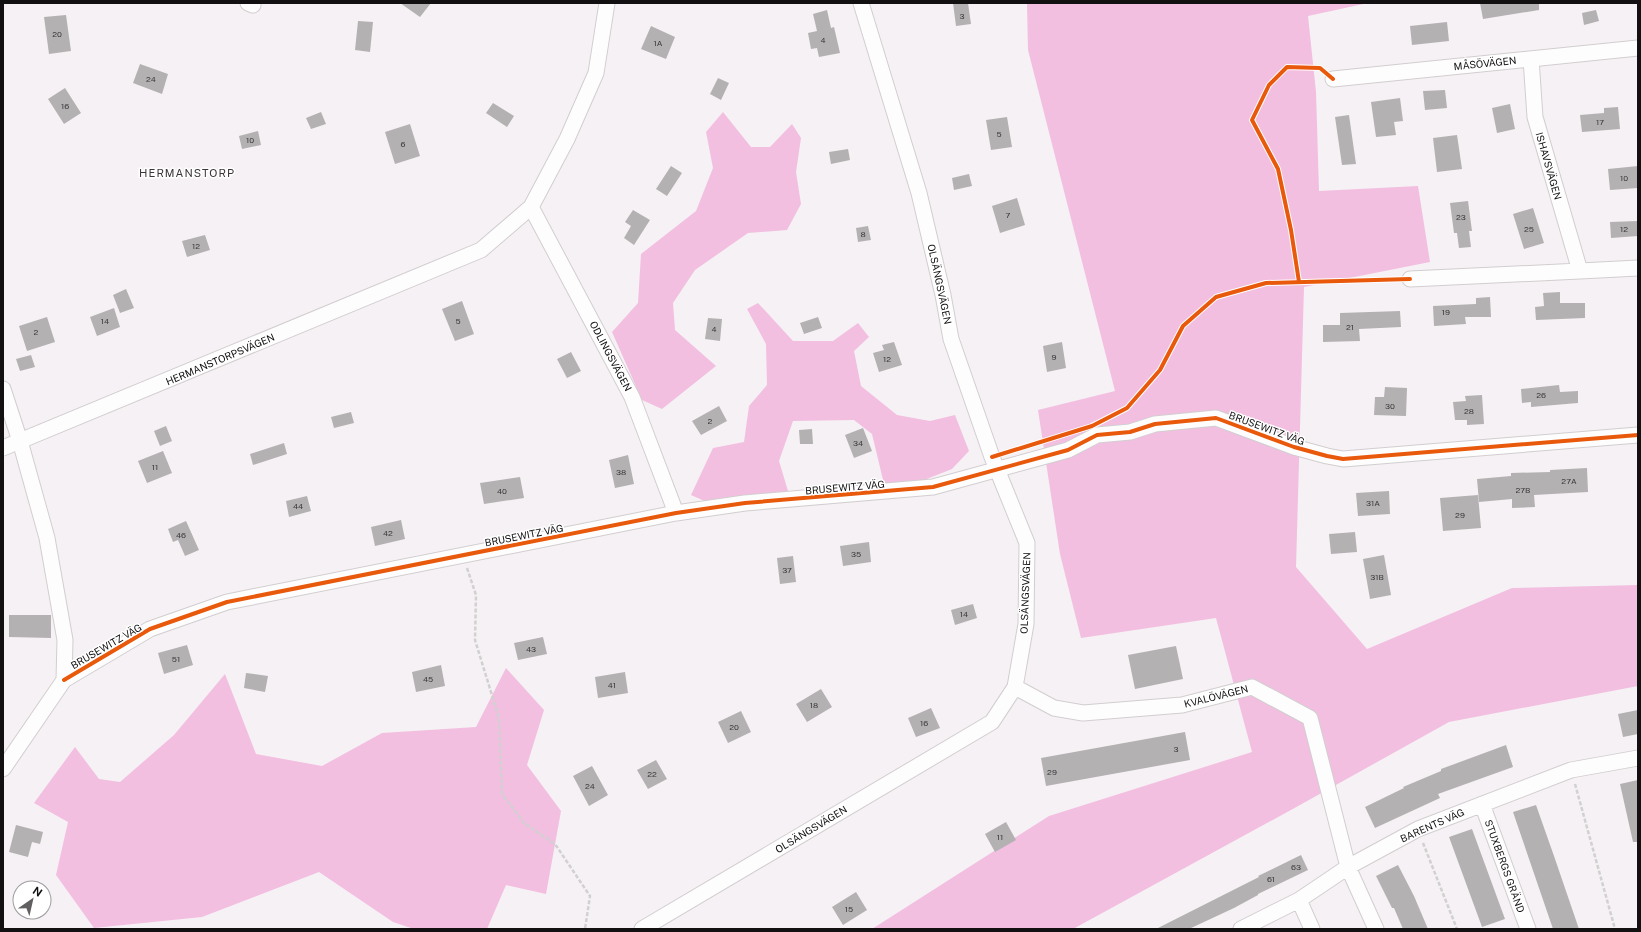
<svg xmlns="http://www.w3.org/2000/svg" width="1641" height="932" font-family="'Public Sans',sans-serif">
<style>
.forest{fill:#f2bfe0}
.building{fill:#b4b1b3}
.lines{fill:none;stroke-linecap:round;stroke-linejoin:round}
.minor-casing{stroke:#d2ced0;stroke-width:17}
.path{stroke:#d1d1d1;stroke-width:2.5;stroke-dasharray:4 2;stroke-linecap:butt}
.minor{stroke:#fefdfd;stroke-width:15}
.cycleway-casing{stroke:#fff;stroke-width:6}
.cycleway{stroke:#e8590c;stroke-width:4}
.labels{text-anchor:middle;dominant-baseline:central;stroke-width:3;stroke-linejoin:round;paint-order:stroke}
.number-label{font-size:8px;fill:#3a383a}
.street-label{font-size:10px;fill:#121011;stroke:#fff}
.neighbourhood-label{font-size:11px;letter-spacing:1px;fill:#3b3538;stroke:#fff}
</style>
<rect width="100%" height="100%" fill="#f6f1f4"/>
<path class="forest" d="M1027,3H1368L1308,16L1316,92L1319,191L1418,186L1430,262L1304,287L1296,567L1367,649L1512,588L1638,585V686L1449,722L1300,805L1073,929H872L1049,816L1252,752L1216,618L1081,638L1060,554L1038,410L1115,391L1028,50Z
M723,112L751,147H770L792,124L801,138L796,172L801,204L787,230L748,233L695,270L673,303L675,330L716,366L662,409L642,400L612,332L638,303L641,254L696,211L713,168L706,132Z
M758,303L793,341H833L858,323L869,337L854,351L861,386L897,415L930,421L955,415L969,451L952,469L909,486L884,484L872,434L854,420L793,421L779,461L788,491L709,503L691,495L713,448L744,442L749,406L767,385L766,344L747,309Z
M506,668L544,710L527,765L561,811L546,894L506,885L487,929H414L393,922L319,872L202,917L94,928L56,875L68,822L34,803L75,747L99,779L120,782L174,735L225,674L256,754L322,766L382,733L476,727Z"/>
<path class="building" d="M400,3H431L420,17Z
M953,3H968L971,24L956,26Z
M1480,3H1539V10L1483,19Z
M827,10L831,28L834,27L840,53L819,57L817,48L811,49L808,33L817,31L813,14Z
M1596,10L1599,21L1584,25L1582,13Z
M66,15L71,51L49,54L44,17Z
M358,21L373,22L370,52L355,50Z
M1447,22L1449,41L1412,45L1410,26Z
M651,26L675,37L666,59L641,49Z
M140,64L168,74L162,94L133,83Z
M718,78L729,83L721,100L710,94Z
M65,88L81,113L64,124L48,99Z
M1445,90L1447,108L1425,110L1423,91Z
M1400,98L1403,121L1394,122L1396,135L1376,137L1371,102Z
M493,103L514,116L507,127L486,113Z
M1510,104L1515,129L1497,133L1492,108Z
M1618,107L1620,129L1582,132L1580,115L1604,113V108Z
M321,112L326,124L311,129L306,118Z
M1349,115L1356,164L1342,165L1335,117Z
M1007,117L1012,147L991,150L986,120Z
M410,124L420,156L395,164L385,132Z
M258,131L261,145L242,149L239,136Z
M1457,135L1462,169L1437,172L1433,138Z
M848,149L850,160L831,164L829,152Z
M671,166L682,173L667,196L656,189Z
M1638,166V188L1610,190L1608,169Z
M969,174L972,186L954,190L952,178Z
M1017,198L1025,225L1000,233L992,206Z
M1468,201L1472,231H1469L1471,247L1459,248L1457,233H1454L1450,203Z
M1533,208L1544,243L1524,249L1513,214Z
M633,210L650,220L634,245L624,238L631,226L625,222Z
M1638,221V236L1611,238L1610,222Z
M868,226L871,240L858,242L856,228Z
M205,235L210,250L187,257L182,241Z
M126,289L134,308L120,313L113,295Z
M1560,292V303H1585V318L1536,320L1535,307L1544,306L1543,293Z
M1490,297L1491,317H1465L1466,324L1434,326L1433,306L1476,304V298Z
M462,301L474,334L455,341L442,309Z
M114,308L120,327L97,336L90,317Z
M1400,311L1401,327L1359,329L1360,341L1323,342V325H1340V313Z
M47,317L55,342L27,351L19,326Z
M818,317L822,328L804,334L800,323Z
M708,318L722,319L720,341L705,339Z
M894,342L902,365L879,372L873,353L884,350L882,345Z
M1062,342L1066,368L1047,372L1043,346Z
M571,352L581,371L567,378L557,359Z
M31,355L35,367L20,371L16,359Z
M1559,385L1560,392L1578,391V403L1531,407V402L1522,403L1521,389Z
M1385,387L1407,388L1406,416L1374,415L1375,397H1384Z
M1482,395L1484,424L1467,425V420H1455L1453,402L1466,401L1465,396Z
M719,406L727,421L701,435L692,421Z
M351,412L354,423L334,428L331,417Z
M166,426L172,441L160,446L154,431Z
M863,428L872,451L854,458L845,435Z
M812,429L813,444H800L799,430Z
M284,443L287,454L253,465L250,454Z
M163,451L172,473L147,483L138,461Z
M628,455L634,484L615,488L609,460Z
M1587,468L1588,492L1534,495L1535,507L1512,508V499L1479,502L1477,479L1511,476V473L1550,472V470Z
M520,477L524,498L484,504L480,483Z
M1389,491L1390,514L1358,516L1356,493Z
M1478,495L1481,528L1443,531L1440,498Z
M307,496L311,511L289,517L286,501Z
M401,520L405,539L375,546L371,527Z
M186,521L199,550L185,556L178,540L173,542L168,529Z
M1355,532L1357,552L1331,554L1329,534Z
M869,542L871,562L843,566L840,546Z
M1384,555L1391,595L1370,599L1363,559Z
M793,556L796,582L780,584L777,558Z
M973,604L977,618L955,625L951,610Z
M9,615H51V638L9,637Z
M543,637L547,654L518,660L514,643Z
M187,645L193,665L164,674L158,653Z
M1176,646L1183,679L1135,689L1128,655Z
M441,665L445,686L416,692L412,672Z
M625,672L628,693L598,698L595,677Z
M246,673L268,676L265,692L244,688Z
M821,689L832,707L807,722L796,704Z
M931,708L940,728L916,737L908,718Z
M1638,710V734L1623,737L1618,714Z
M741,711L751,732L728,743L718,722Z
M1185,732L1190,760L1046,786L1041,758Z
M1506,745L1513,767L1438,794L1440,798L1375,828L1365,807L1404,788L1403,787L1441,771V769Z
M656,760L667,779L648,789L637,770Z
M592,766L608,795L589,806L573,776Z
M1638,780V842H1633L1620,784Z
M1536,805L1554,856L1579,929H1553L1513,812Z
M1006,822L1016,840L995,852L985,834Z
M16,825L43,832L40,844L32,842L28,857L9,852Z
M1472,829L1505,919L1482,927L1449,837Z
M1301,855L1308,870L1258,894V895L1234,908L1189,929H1156L1259,877L1258,876Z
M1398,865L1414,896L1428,929H1403L1394,908H1392L1376,876Z
M856,892L867,910L843,925L832,907Z"/>
<g class="lines">
<g class="minor-casing">
<path id="minor" d="M248,3L253,5
M1333,79L1638,48
M531,207L632,397L676,513
M1580,271L1638,268
M1410,279L1580,271L1535,117L1531,59
M3,389L20,441L47,538L65,640L64,680L3,769
M3,448L481,250L531,207L567,139L596,73L607,3
M64,680L150,629L227,602L676,513L745,503L933,487L1068,450L1097,435L1130,432L1155,424L1216,418L1294,447L1327,456L1343,459L1638,435
M1015,687L1054,708L1083,713L1182,705L1252,687L1310,718L1348,867L1376,929
M1482,804L1528,929
M1299,900L1312,929
M642,929L992,722L1015,687L1026,624L1027,543L992,457L951,339L943,295L919,193L861,3
M1241,929L1299,900L1348,867L1418,829L1571,770L1638,758"/>
</g>
<path class="path" d="M467,568L476,595L475,640L499,718L502,794L524,823L555,844L590,896L585,929
M1575,784L1615,929
M1423,843L1457,929"/>
<use href="#minor" class="minor"/>
<g class="cycleway-casing">
<path id="cycleway" d="M1299,282L1291,230L1278,169L1252,120L1269,85L1287,67L1320,68L1333,79
M992,457L1092,426L1127,408L1160,370L1183,326L1216,297L1266,283L1410,279
M64,680L150,629L227,602L676,513L745,503L933,487L1068,450L1097,435L1130,432L1155,424L1216,418L1294,447L1327,456L1343,459L1638,435"/>
</g>
<use href="#cycleway" class="cycleway"/>
</g>
<g class="labels">
<g class="number-label">
<text x="962" y="16">3</text>
<text x="57" y="34">20</text>
<text x="823" y="40">4</text>
<text x="658" y="43">1A</text>
<text x="151" y="79">24</text>
<text x="65" y="106">16</text>
<text x="1600" y="122">17</text>
<text x="999" y="134">5</text>
<text x="250" y="140">10</text>
<text x="403" y="144">6</text>
<text x="1624" y="178">10</text>
<text x="1008" y="215">7</text>
<text x="1461" y="217">23</text>
<text x="1529" y="229">25</text>
<text x="1624" y="229">12</text>
<text x="863" y="234">8</text>
<text x="196" y="246">12</text>
<text x="1446" y="312">19</text>
<text x="105" y="321">14</text>
<text x="458" y="321">5</text>
<text x="1350" y="327">21</text>
<text x="714" y="329">4</text>
<text x="36" y="332">2</text>
<text x="1054" y="357">9</text>
<text x="887" y="359">12</text>
<text x="1541" y="395">26</text>
<text x="1390" y="406">30</text>
<text x="1469" y="411">28</text>
<text x="710" y="421">2</text>
<text x="858" y="443">34</text>
<text x="155" y="467">11</text>
<text x="621" y="472">38</text>
<text x="1569" y="481">27A</text>
<text x="1523" y="490">27B</text>
<text x="502" y="491">40</text>
<text x="1373" y="503">31A</text>
<text x="298" y="506">44</text>
<text x="1460" y="515">29</text>
<text x="388" y="533">42</text>
<text x="181" y="535">46</text>
<text x="856" y="554">35</text>
<text x="787" y="570">37</text>
<text x="1377" y="577">31B</text>
<text x="964" y="614">14</text>
<text x="531" y="649">43</text>
<text x="176" y="659">51</text>
<text x="428" y="679">45</text>
<text x="612" y="685">41</text>
<text x="814" y="705">18</text>
<text x="924" y="723">16</text>
<text x="734" y="727">20</text>
<text x="1176" y="749">3</text>
<text x="1052" y="772">29</text>
<text x="652" y="774">22</text>
<text x="590" y="786">24</text>
<text x="1000" y="837">11</text>
<text x="1296" y="867">63</text>
<text x="1271" y="879">61</text>
<text x="849" y="909">15</text>
</g>
<g class="street-label">
<text transform="translate(1485 63) rotate(-6)">MÅSÖVÄGEN</text>
<text transform="translate(1549 166) rotate(74)">ISHAVSVÄGEN</text>
<text transform="translate(940 284) rotate(78)">OLSÄNGSVÄGEN</text>
<text transform="translate(611 356) rotate(62)">ODLINGSVÄGEN</text>
<text transform="translate(220 359) rotate(-23)">HERMANSTORPSVÄGEN</text>
<text transform="translate(1267 428) rotate(20)">BRUSEWITZ VÄG</text>
<text transform="translate(845 487) rotate(-5)">BRUSEWITZ VÄG</text>
<text transform="translate(524 535) rotate(-11)">BRUSEWITZ VÄG</text>
<text transform="translate(1025 593) rotate(-88)">OLSÄNGSVÄGEN</text>
<text transform="translate(106 646) rotate(-30)">BRUSEWITZ VÄG</text>
<text transform="translate(1216 696) rotate(-14)">KVALÖVÄGEN</text>
<text transform="translate(1432 825) rotate(-24)">BARENTS VÄG</text>
<text transform="translate(811 829) rotate(-31)">OLSÄNGSVÄGEN</text>
<text transform="translate(1505 866) rotate(70)">STUXBERGS GRÄND</text>
</g>
<g class="neighbourhood-label">
<text x="187" y="173">HERMANSTORP</text>
</g>
</g>
<rect width="1641" height="932" fill="none" stroke="#121011" stroke-width="8"/>
<g transform="translate(32 900) rotate(34)"><circle r="19" fill="#ffffff" stroke="#a09fa0"/>
<path d="M0-3L7 15L0 10L-7 15Z" fill="#625f60"/>
<text y="-6" font-size="11" font-weight="bold" text-anchor="middle" fill="#121011">N</text>
</g>
</svg>
